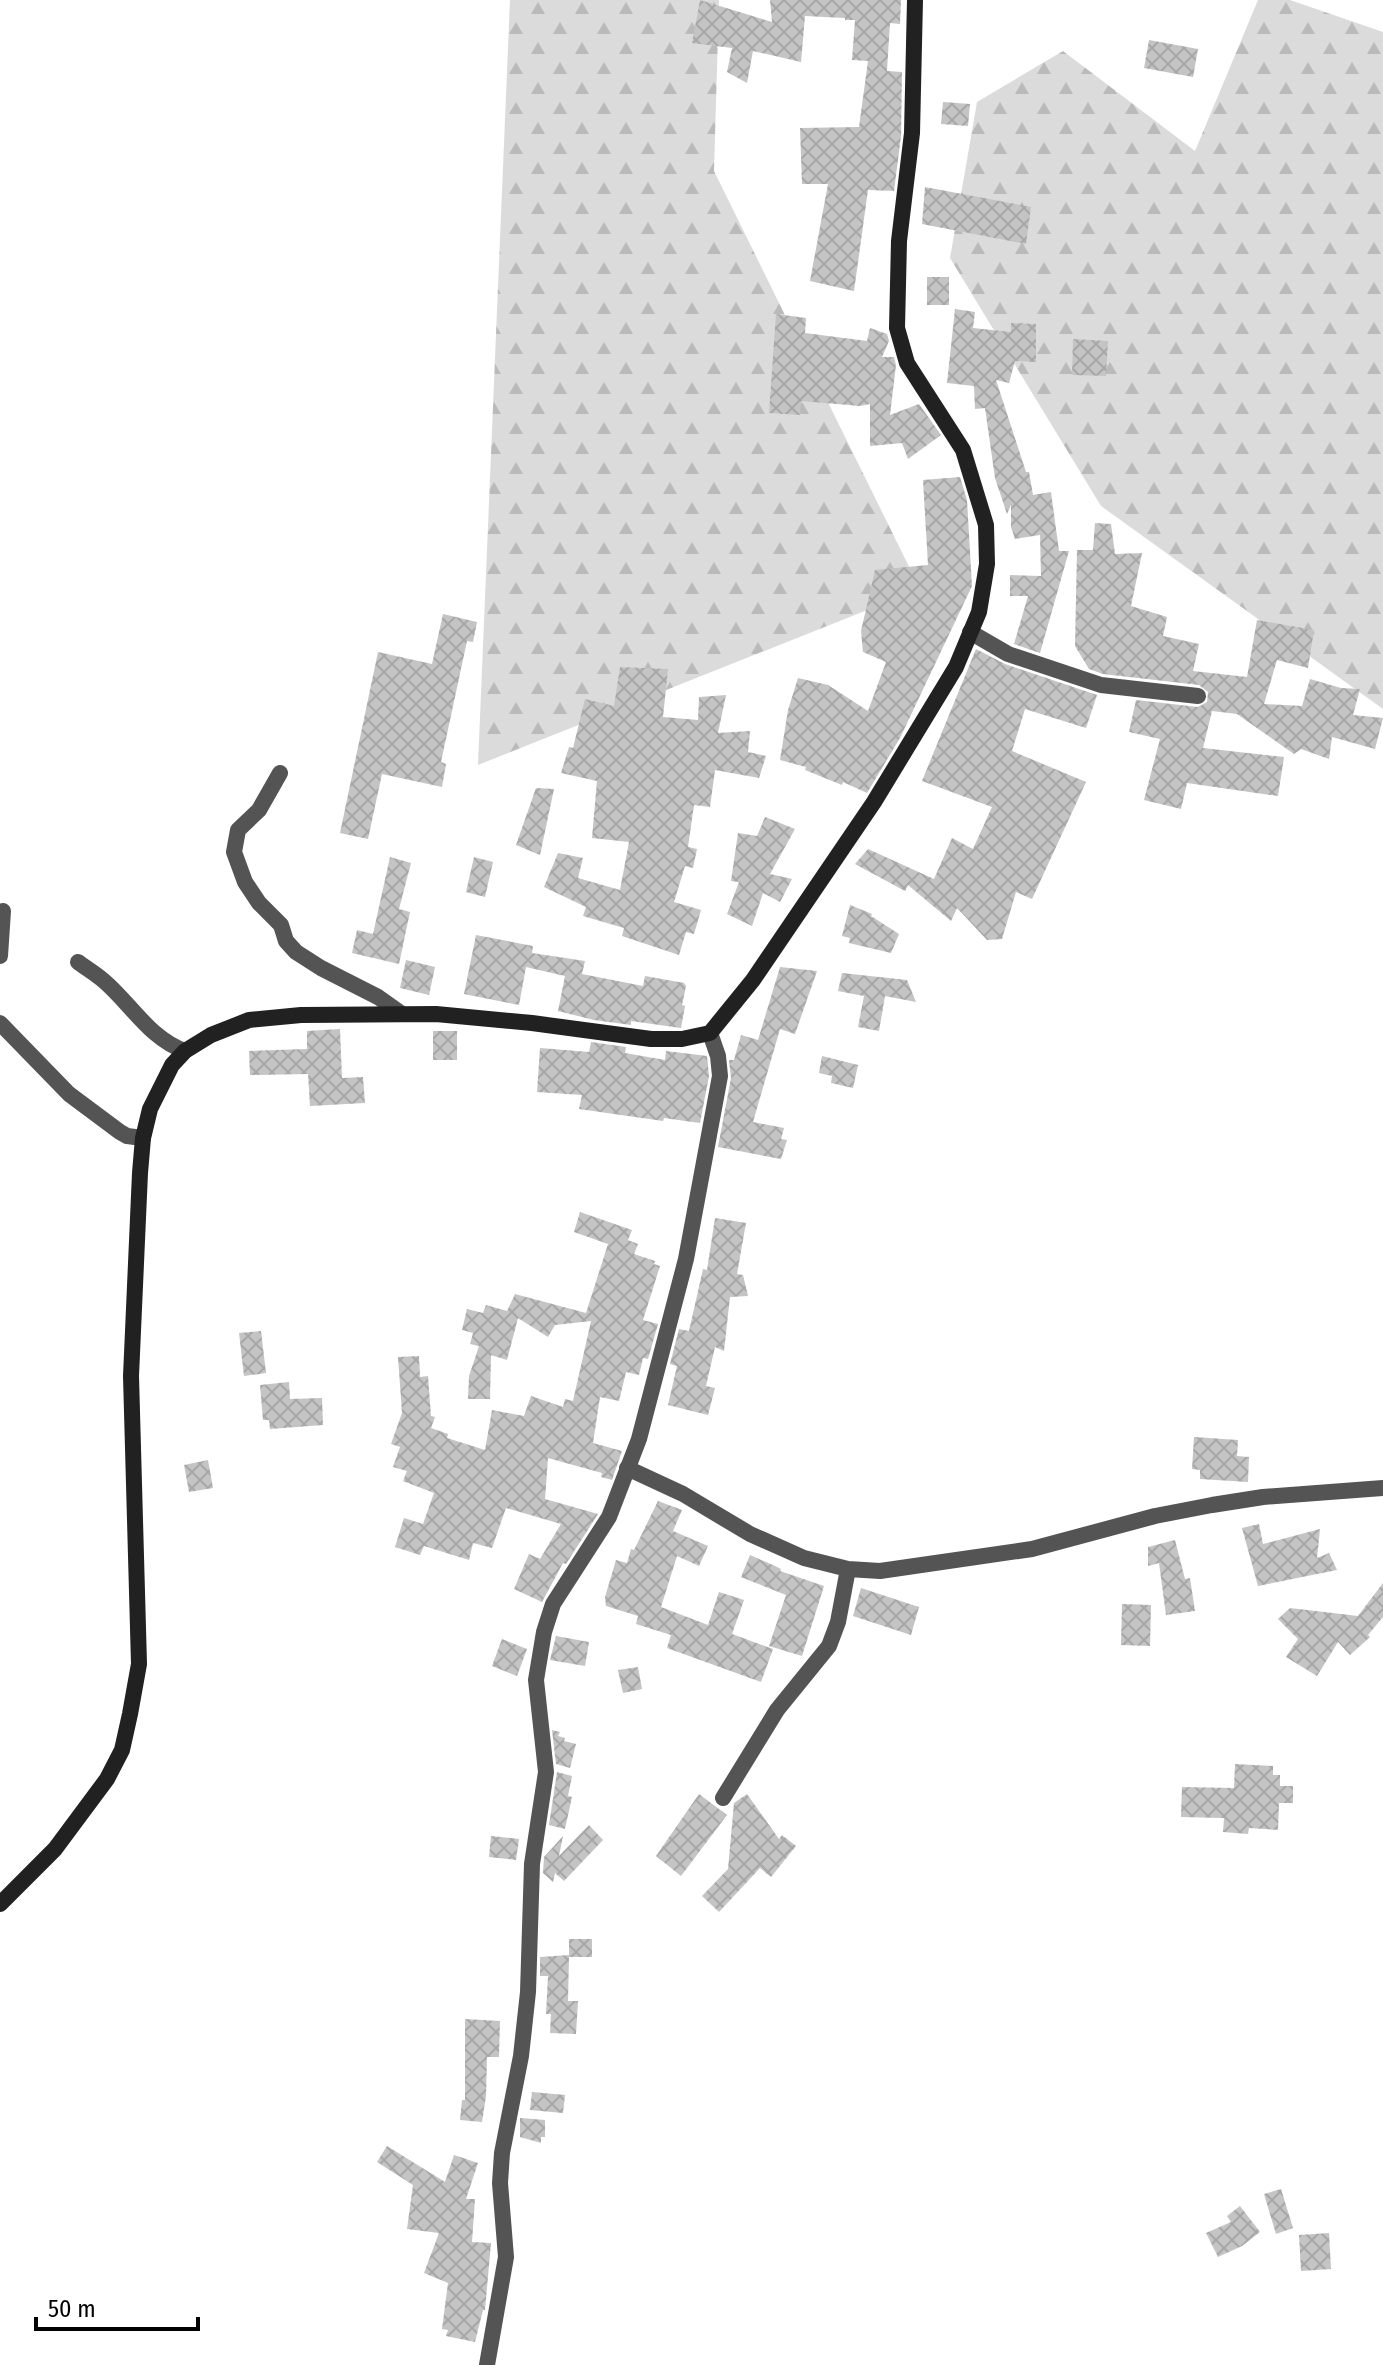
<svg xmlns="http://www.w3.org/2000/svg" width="1383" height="2365" font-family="'Fira Sans Condensed',sans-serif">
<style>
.forest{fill:url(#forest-firs)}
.building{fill:url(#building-cross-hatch)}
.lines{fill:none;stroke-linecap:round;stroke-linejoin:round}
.minor{stroke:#545454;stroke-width:16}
.secondary{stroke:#212121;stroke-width:16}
</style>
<defs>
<pattern id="forest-firs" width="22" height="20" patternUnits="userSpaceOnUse" patternTransform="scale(2)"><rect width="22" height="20" fill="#dbdbdb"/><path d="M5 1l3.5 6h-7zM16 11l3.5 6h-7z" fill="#bababa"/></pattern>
<pattern id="building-cross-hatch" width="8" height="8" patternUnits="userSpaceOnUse" patternTransform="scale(2)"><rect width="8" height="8" fill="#c4c4c4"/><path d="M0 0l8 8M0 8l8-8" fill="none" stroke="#a7a7a7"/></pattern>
</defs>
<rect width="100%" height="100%" fill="#fff"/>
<path class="forest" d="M510,0H719L714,171L920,589L478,765Z
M1258,0H1290L1383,32V709L1101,506L950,258L977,102L1063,51L1195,151Z"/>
<path class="building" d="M700,0L772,22L770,0H901L900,24L890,23L887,71L902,72L901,136L894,191L868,190L854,291L810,281L828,184H802L800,128L859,127L868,61L852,60L855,20H845V18L805,16L801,62L753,51L747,83L727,72L732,48L692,43Z
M1149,40L1198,49L1193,77L1144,68Z
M943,102L970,104L968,126L941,124Z
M925,187L1031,207L1026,244L922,224Z
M927,277H949V305H927Z
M955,309L975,312L973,328L1011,332V323L1036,324V362L1015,361L1009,383L996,380L1026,472H1029L1033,495L1051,492L1059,551H1069L1040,653L1014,644L1028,596H1010V575L1041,576L1040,535L1015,539L1011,527V505L1007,514L995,478L985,408L975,409L974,386L947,383Z
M776,314L806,318L805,333L867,341L870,328L887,334L889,341L882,357H894L896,365L890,415L919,404L941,435L908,459L902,443L870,446V404L860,406L801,401L800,415L769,413Z
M1073,339L1108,341L1106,376L1072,375Z
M960,477L967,500L972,586L900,738L867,793L843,782L842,785L805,770L806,767L780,760L788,710L798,678L828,685L868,711L886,662L863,652L861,631L875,570L928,565L923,480Z
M1095,523L1111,524L1115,554L1142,553L1131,606L1167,617L1163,636L1199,644L1193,671L1247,677L1257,620L1314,630L1308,668L1277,660L1264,704L1302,706L1310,679L1341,688L1360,689L1353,715L1383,718L1375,749L1332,737L1329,759L1301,749L1294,754L1237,714L1212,711L1203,748L1284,757L1278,796L1187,783L1181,809L1144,800L1160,739L1129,732L1136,700L1198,707L1207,702L1208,692L1199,685L1103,674L1089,669L1075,646L1077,550H1093Z
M443,614L477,622L473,642L467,641L441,762L446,764L442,787L382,774L368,839L340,833L378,652L432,664Z
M976,649L1005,664L1097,695L1086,728L1025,709L1012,751L1086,782L1032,899L1016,892L1002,939L987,940L957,908L951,921L908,885L905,891L855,864L868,849L934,879L952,838L973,849L992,807L922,781Z
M620,667L668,669L663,717L698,720L699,697L726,695L718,733L750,731L748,752L766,756L759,778L715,770L710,807L694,805L688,847L697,849L693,868L685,866L674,902L701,910L694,934L686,932L679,955L622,936L624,928L583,916L586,907L544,887L558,853L583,858L578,878L620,890L629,842L592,838L597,781L561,773L569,747L573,748L585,699L614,706Z
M536,788L554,789L540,855L516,845Z
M765,817L795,829L770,874L792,879L780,902L763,893L752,926L727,914L739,882L731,881L738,833L757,836Z
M390,857L411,863L399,909L410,912L399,964L352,953L357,930L373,934Z
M474,857L493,862L485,897L466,892Z
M850,905L872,914L871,916L899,934L891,953L849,943L850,938L842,936Z
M476,935L533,946L532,953L585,961L582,974L643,986L645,976L684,983L686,986L682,1005L685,1006L681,1028L631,1021V1025L594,1020L558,1011L565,976L526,967L519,1005L464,994Z
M406,960L435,967L429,995L400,988Z
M780,967L817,971L795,1034L780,1029L753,1122L784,1128L781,1139L787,1140L781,1159L718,1147L731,1078L729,1060H734L741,1035L758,1040Z
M842,973L907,980L916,1002L885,996L879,1031L858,1027L864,996L838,991Z
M340,1029L342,1078L363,1077L365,1103L310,1106L308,1074L250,1075L249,1051L307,1049V1031Z
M433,1031H457V1060H433Z
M591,1042L626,1047L625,1053L665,1060L666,1051L707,1056L709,1076L700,1123L664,1118L663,1121L579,1109L582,1095L537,1092L540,1048L589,1052Z
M822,1056L858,1065L853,1088L831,1083L832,1076L819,1073Z
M580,1212L632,1230L628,1240L638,1244L634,1254L655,1261L654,1264L660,1266L643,1320L658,1324L648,1359L643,1358L639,1375L626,1372L619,1401L600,1397L593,1443L622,1451L612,1480L601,1477L602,1473L548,1458L545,1499L598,1514L566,1564L563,1563L542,1602L514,1589L529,1554L540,1559L561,1524L506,1508L492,1548L473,1543L469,1560L424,1546L420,1555L395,1547L404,1518L423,1524L434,1493L403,1481L407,1471L393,1467L400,1447L391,1444L402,1413L398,1357L419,1356L420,1377L428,1376L431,1416L435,1417L431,1428L448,1434L447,1438L485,1450L492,1410L524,1416L531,1396L563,1407L565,1399L573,1401L591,1321L555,1325L548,1337L518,1318L507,1360L491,1355L490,1399H468L469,1376L479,1346L470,1344L473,1333L462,1330L467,1309L483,1313L486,1305L507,1311L515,1294L586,1313L608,1244L574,1232Z
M715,1218L746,1223L737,1274L743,1275L748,1296L730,1297L724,1351L715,1347L706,1386L715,1388L708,1415L668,1405L677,1366L670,1364L679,1329L689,1331L703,1269L707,1270Z
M261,1331L266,1373L244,1376L239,1333Z
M289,1382L290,1399L322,1398L323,1425L270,1429L269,1420H263L260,1385Z
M1194,1437L1238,1440L1237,1456L1249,1457L1248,1482L1200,1479V1470L1192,1469Z
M208,1460L213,1488L189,1492L184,1465Z
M658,1501L682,1510L673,1531L708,1546L699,1566L677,1556L661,1607L708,1625L719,1592L744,1600L732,1634L773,1649L761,1682L667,1648L671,1635L636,1624L638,1616L606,1606L605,1597L616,1560L627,1563L631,1549L634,1550Z
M1259,1524L1263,1544L1320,1529L1317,1558L1329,1553L1337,1570L1258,1586L1242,1528Z
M1175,1540L1185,1579L1190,1578L1195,1611L1166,1615L1159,1563L1148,1566V1547Z
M750,1555L775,1566L781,1569L780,1571L824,1586L802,1656L769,1646L786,1595L741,1577Z
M1383,1583V1617L1368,1635L1370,1637L1350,1655L1338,1642L1317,1676L1286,1657L1298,1639L1278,1619L1290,1608L1358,1616Z
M861,1588L919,1607L911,1635L853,1616Z
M1122,1604L1151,1605L1150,1646L1121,1645Z
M556,1636L589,1642L585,1666L550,1660Z
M502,1639L527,1649L517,1676L492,1666Z
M638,1667L642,1689L623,1693L618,1670Z
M552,1730L560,1732L558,1736L565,1738L564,1741L576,1744L570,1768L556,1764Z
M1235,1764L1273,1766V1775H1280V1786H1293V1803H1279L1278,1830L1249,1828L1248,1834L1223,1832L1224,1818L1181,1817L1182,1787L1234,1788Z
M557,1772L572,1776L568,1796L572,1797L565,1829L549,1825Z
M699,1794L727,1815L681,1876L656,1856Z
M747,1794L779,1839L782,1835L796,1846L771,1877L760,1868L719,1912L702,1896L728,1869L734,1803Z
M589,1825L603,1840L564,1881L555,1873L553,1882L543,1873L544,1857L563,1836L559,1856Z
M491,1836L519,1839L516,1860L489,1857Z
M569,1939H592V1957H569L568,2001H578L576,2034L550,2033L551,2014H546L548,1976H540V1957L569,1955Z
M465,2019L500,2021L499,2057H487L486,2096L482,2122L460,2120L462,2100H465Z
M532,2092L565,2095L563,2113L530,2110Z
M520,2118L545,2120V2137H541V2143L520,2137Z
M387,2146L445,2182L454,2155L478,2163L466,2199H475L472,2242L491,2243L485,2310H483L475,2342L446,2336L448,2330L442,2329L448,2283L424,2273L439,2233L407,2229L413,2185L377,2162Z
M1281,2189L1293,2228L1276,2234L1264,2194Z
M1240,2206L1260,2232L1242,2246L1218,2257L1206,2233L1231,2222L1227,2216Z
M1329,2233L1331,2269L1301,2271L1299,2235Z"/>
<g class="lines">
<path class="minor" d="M970,632L1008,654L1101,685L1198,696
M280,773L259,810L238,830L234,852L245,882L259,903L281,925L286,941L296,952L321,968L378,997L402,1014
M0,956L3,911
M78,962C86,968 96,974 104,981C131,1004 150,1039 185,1051
M0,1023L69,1094L120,1132L127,1136L143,1138
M627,1468L683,1494L750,1534L804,1558L848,1569L880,1571L1032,1549L1155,1516L1212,1505L1263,1497L1383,1488
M723,1798L777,1710L829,1646L838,1622L848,1569
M487,2365L506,2257L500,2183L502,2153L521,2056L528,1992L532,1864L546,1772L536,1680L544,1632L553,1604L609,1517L639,1439L686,1259L720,1076L718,1056L710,1033"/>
<path class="secondary" d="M0,1904L55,1849L107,1779L122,1750L130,1714L139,1664L131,1376L140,1173L143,1138L150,1109L172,1065L185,1051L211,1035L249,1020L301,1015L436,1014L532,1023L651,1039H682L710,1033L753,980L874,802L956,667L979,612L987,564L986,525L963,450L907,363L897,328L899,241L912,133L915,0"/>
</g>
<path d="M36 2317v12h162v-12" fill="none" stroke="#000000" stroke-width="4"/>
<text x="48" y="2317" font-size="24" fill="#000000" stroke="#ffffff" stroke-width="6" paint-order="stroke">50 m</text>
</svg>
